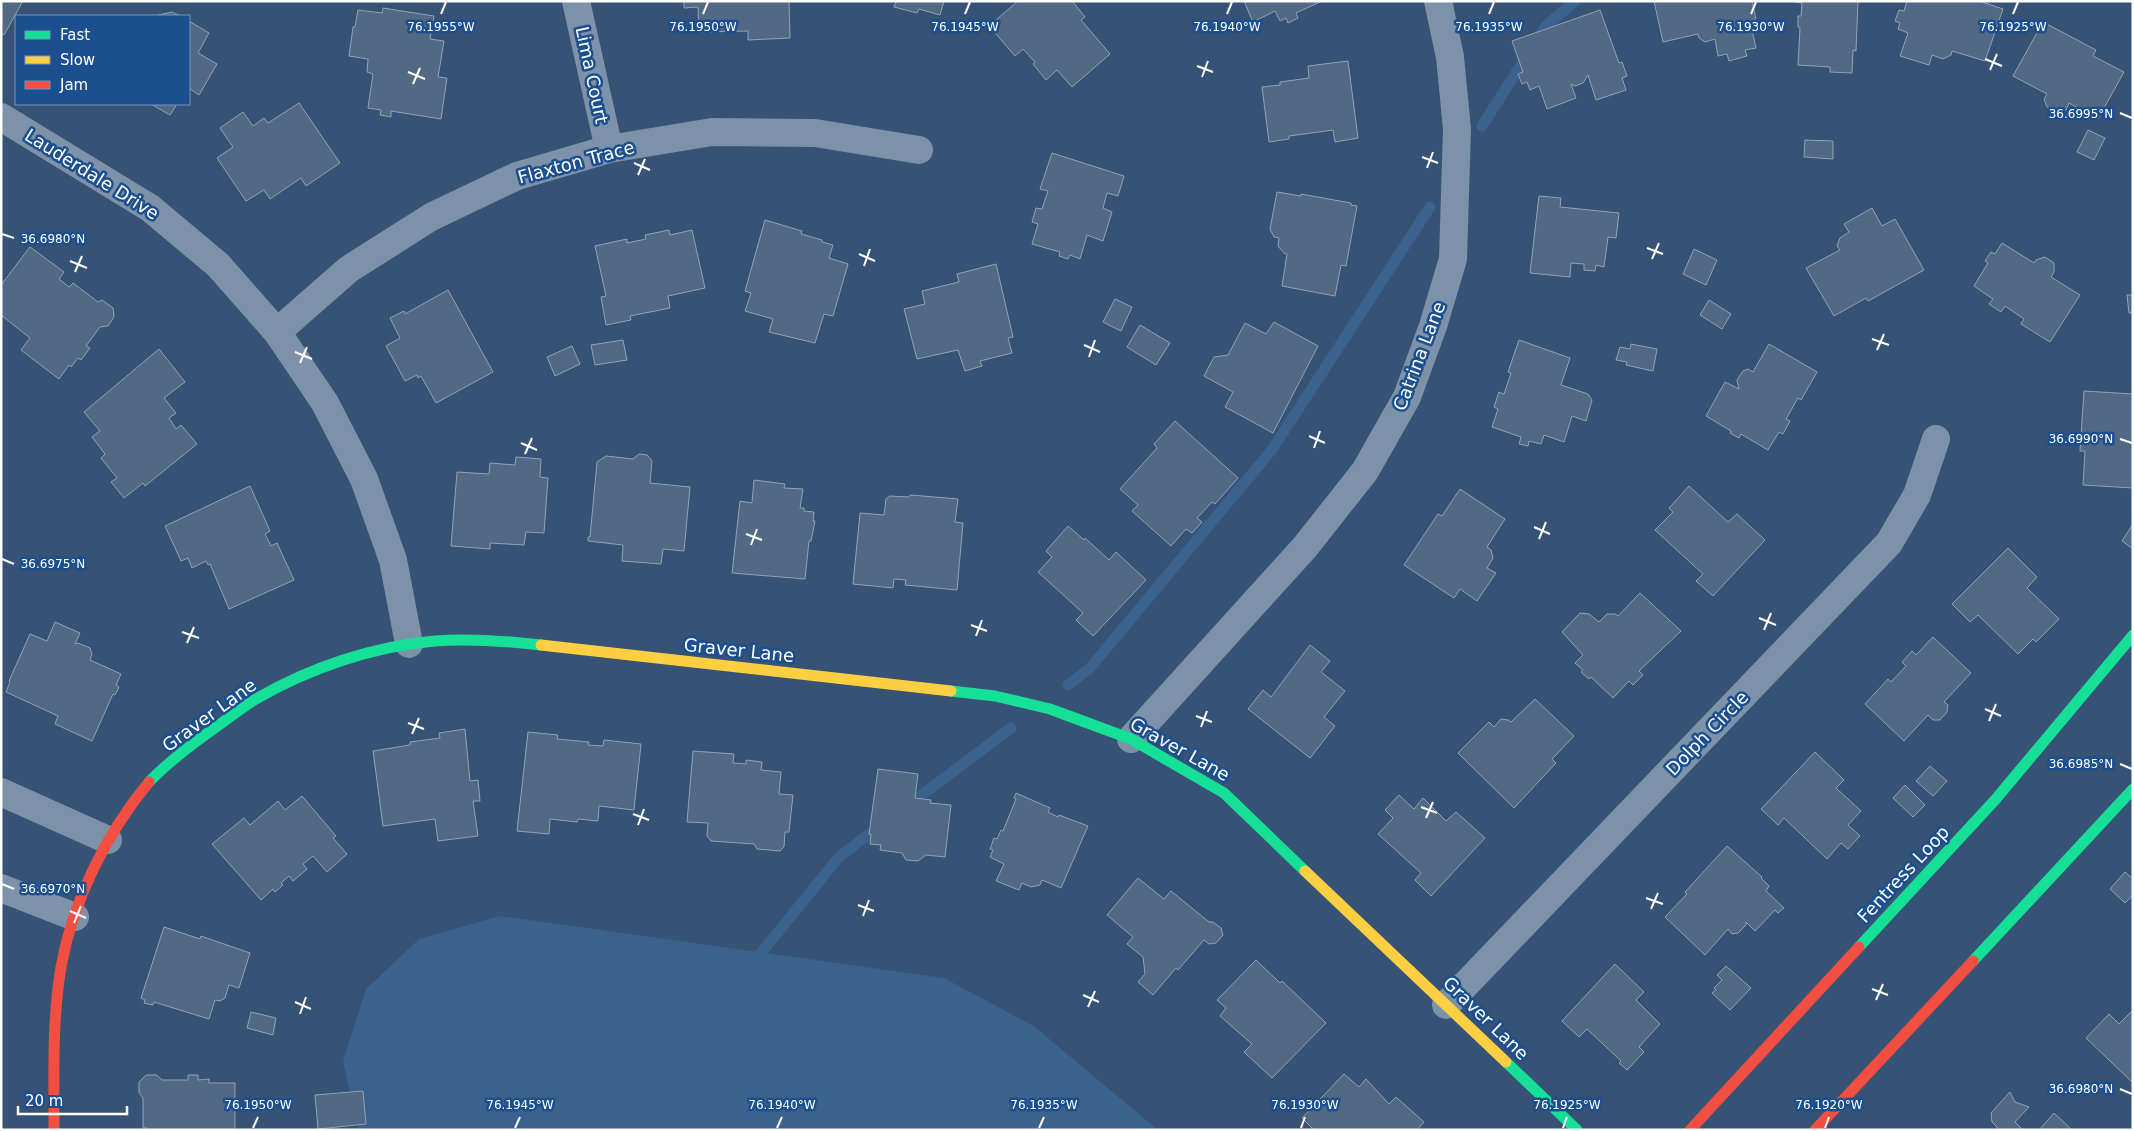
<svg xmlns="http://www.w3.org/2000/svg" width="2134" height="1131" font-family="'DejaVu Sans',sans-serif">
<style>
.water{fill:#3b618d}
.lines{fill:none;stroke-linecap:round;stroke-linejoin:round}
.stream{stroke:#3b618d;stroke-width:11}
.building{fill:#526984;stroke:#92a2b6}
.street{stroke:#7d92a8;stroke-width:28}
.fast{stroke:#16e098;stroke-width:11}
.slow{stroke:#ffcf43;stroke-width:11}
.jam{stroke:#f24e42;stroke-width:11}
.ticks{fill:none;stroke:#fff;stroke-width:2}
.labels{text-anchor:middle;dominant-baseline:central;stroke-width:5;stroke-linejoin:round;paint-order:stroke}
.street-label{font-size:18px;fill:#fff;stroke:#1b4f8f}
.ticks-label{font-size:12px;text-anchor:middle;fill:#fff;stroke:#1b4f8f;stroke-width:5;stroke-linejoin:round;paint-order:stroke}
</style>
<rect width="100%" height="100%" fill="#365274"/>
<path class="water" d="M500,916L944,978L1035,1027L1158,1130H358L343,1061L366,989L419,939Z"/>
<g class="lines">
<path class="stream" d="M1482,126L1546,26L1575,1
M1068,685L1090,668L1271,451L1430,207
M906,807L1011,728
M753,963L839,857L881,825"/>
</g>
<path class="building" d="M1,1H23L4,35L1,34Z
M684,1H789L790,38L748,40V31L699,32L698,7L684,8Z
M892,1H944L940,15L919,9L917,13L894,7L896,2Z
M1018,1H1072L1085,17L1081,20L1110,54L1072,87L1057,70L1046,80L1033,64L1035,62L1023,49L1015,56L989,26Z
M1244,1H1322L1296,13L1298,18L1288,23L1286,18L1280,21L1275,11L1253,22Z
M1654,1H1752L1756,19L1750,21L1756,48L1745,50L1747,56L1729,61L1727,54L1718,56L1715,39L1705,42L1699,38L1698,34L1663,42Z
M1789,1H1858L1856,51L1853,50L1852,73L1830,72V67L1798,65L1800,28L1798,27V16H1801L1802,3Z
M1907,1H1979L2003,9L1985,61L1952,51L1951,55L1943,59L1932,55L1929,65L1900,56L1908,33L1898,29L1900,23L1895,21L1899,10L1904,11Z
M383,8L434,16L430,39L444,41L438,77L447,78L441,119L391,111V117L380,115L381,110L368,108L373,74L367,72L368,59L349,56L353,27H355L358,10L382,13Z
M1600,10L1619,63L1622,62L1627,76L1622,78L1626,90L1596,100L1588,75L1583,83L1575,86L1571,84L1576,98L1547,109L1539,86L1530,90L1527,82L1522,84L1518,74L1523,72L1512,41Z
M172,12L180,16H157L158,15Z
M189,21L209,33L198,53L217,64L199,95L189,88Z
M2043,22L2096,50L2093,56L2124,72L2098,119L2069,103L2066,110L2056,112L2047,107L2044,99L2047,94L2013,76Z
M1348,61L1358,138L1335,142L1333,130L1289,136V139L1269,142L1262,87L1280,85V82L1309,78L1308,66Z
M299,103L340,163L306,186L301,178L270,199L264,190L246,201L217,158L233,147L220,128L243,112L253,126L264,118L268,123Z
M151,104H177L170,115Z
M2088,130L2105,138L2094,160L2077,152Z
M1805,140L1833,141V159L1804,157Z
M1052,153L1124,176L1118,196L1107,193L1103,208L1112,212L1103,241L1087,235L1080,259L1070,255L1068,259L1059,256L1060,252L1032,244L1038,224L1032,222L1036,208L1042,209L1048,191L1040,189Z
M1277,192L1301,196V194L1351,203V205L1357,206L1346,266L1341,265L1335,296L1282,286L1287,254L1284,253L1278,246L1279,238L1274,237L1270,229Z
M1539,196L1561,198L1560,207L1619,213L1616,238L1608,237L1604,267L1596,265L1595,271L1584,270V264L1571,263L1570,277L1530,273Z
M1872,208L1882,226L1895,219L1924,270L1868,301L1866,298L1834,316L1806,268L1840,250L1837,246L1840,238L1849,232L1844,224Z
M765,220L802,231L801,234L822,240V242L833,245L829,258L848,264L833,316L824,314L815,343L769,332L773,319L745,311L751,293L745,291Z
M669,230L670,235L692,230L705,288L668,296L670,308L630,316L631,320L606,325L601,297L606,296L595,246L627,239V243L646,239L645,235Z
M2002,243L2034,263L2036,260L2045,257L2054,263V272L2051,277L2080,295L2050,342L2021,324L2024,319L2005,306L2001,312L1989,304L1993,299L1974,286L1988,263L1985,261L1991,252L1995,254Z
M30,247L64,272L59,279L69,287L73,283L98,302L102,300L113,308L114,317L108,326L100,327L86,346L90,348L81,360L78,358L71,367L69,365L59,379L21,350L30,338L1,315V285Z
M1694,249L1717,260L1706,285L1683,274Z
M996,264L1013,337L1008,338L1012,353L980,361L982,366L965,371L958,350L917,359L904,309L925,304L922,291L959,282L957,274Z
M448,290L493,372L436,403L421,376L418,378L417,375L405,381L386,346L400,338L390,318L404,311L405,314Z
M2127,295H2133V313H2129Z
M1115,299L1132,307L1121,331L1103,322Z
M1709,300L1731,314L1722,329L1700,315Z
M1274,322L1318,346L1273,433L1225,407L1233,392L1204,376L1214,357L1228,355L1245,323L1266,334Z
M1140,325L1170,343L1156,365L1127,347Z
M623,340L627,360L595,365L591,345Z
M1519,340L1570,358L1561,385L1588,394L1592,400L1586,421L1572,416L1564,442L1544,435L1541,444L1529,441L1528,446L1519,444L1521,437L1492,427L1498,409L1494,407L1499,392L1504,394L1511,373L1508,372Z
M1631,344L1657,349L1653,371L1626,365L1627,362L1616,360L1620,347L1630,349Z
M1769,344L1817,372L1801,400L1798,398L1786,419L1790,421L1783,434L1779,432L1768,450L1741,434L1739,438L1730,433L1731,431L1706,416L1725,382L1739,389L1737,380L1743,371L1748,369L1753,372Z
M572,346L580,364L555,376L547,357Z
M159,349L185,382L164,398L176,413L169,418L176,429L181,425L197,444L145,486L143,483L124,498L111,482L117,478L101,458L105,454L92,437L100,431L84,412Z
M2084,391L2133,394V488L2083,485L2085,451H2080Z
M1175,421L1238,478L1215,504L1212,502L1197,518L1202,522L1192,533L1186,529L1171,546L1132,511L1138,505L1120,489L1157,448L1154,444Z
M639,454L647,455L652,461L650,483L690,487L684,551L663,549L661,564L622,561L623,545L588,541V537H590L597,462L606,456L633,459Z
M516,457L541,459L540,477L548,478L544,533L526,532L524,545L490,543V549L451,546L457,472L489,474L490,463L515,465Z
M754,480L785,484L784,488L803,489L800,508H804V511L814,512L813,521H815L811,541H809L805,579L732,573L740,501L752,503Z
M250,486L270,531L265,534L271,546L277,543L294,580L229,609L210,564L208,565L206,561L192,568L188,558L181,561L165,526Z
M1689,486L1728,522L1737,514L1765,540L1713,596L1696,581L1703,574L1655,530L1673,512L1669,508Z
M1460,489L1505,519L1487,547L1491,550L1493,558L1487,568L1496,573L1477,601L1460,589L1454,598L1404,565L1438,514L1442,516Z
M911,495L958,499L955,522L963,523L957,590L905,585L906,580L894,579L893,588L853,584L860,513L884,515L886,499L890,496L908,497Z
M2133,524V549L2122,541Z
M1068,526L1084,540L1085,538L1109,560L1116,552L1146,580L1093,636L1076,620L1083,613L1038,572L1052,557L1046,551Z
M2008,548L2037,577L2027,588L2059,619L2036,642L2033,639L2018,654L1978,615L1970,622L1952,604Z
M1640,593L1681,631L1639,671L1643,675L1633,685L1629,681L1613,698L1591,677L1589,679L1581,672L1583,670L1575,663L1583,655L1562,632L1580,613L1589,614L1599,622L1607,614H1615L1618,616Z
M55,622L80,633L75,644L78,643L90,648L92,654L90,660L121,674L116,685L119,687L115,695L113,694L92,741L55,724L58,716L6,692L10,682L9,681L30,634L47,641Z
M1933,637L1971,673L1944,702L1948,705L1947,712L1940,720H1933L1928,715L1904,741L1865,704L1888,679L1891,682L1906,666L1902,662L1912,651L1916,655Z
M1310,645L1330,661L1321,672L1345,691L1324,717L1335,726L1310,758L1248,709L1263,690L1271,697Z
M1535,699L1574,736L1552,759L1556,763L1514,808L1458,753L1489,722L1494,727L1501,719L1508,720L1511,722Z
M465,729L470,781L478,780L480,801H473L478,836L438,841L435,819L383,826L373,751L410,745V742L440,738L439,733Z
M528,732L558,735L557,739L589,742L588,745L603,746L604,740L641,744L634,810L599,806L598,821L578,819L577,822L550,819L549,834L517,831Z
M693,751L734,754L733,763L746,764V760L762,762L761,770L781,772L779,794L793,795L789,832H785L784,847L780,851L757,849L754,844L711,841L707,836L708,823L687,822Z
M1815,752L1844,780L1836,788L1861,811L1848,825L1860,836L1848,849L1841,843L1827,859L1784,818L1778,825L1761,809Z
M1930,766L1947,781L1933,796L1916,781Z
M878,769L918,774L915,798L931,800L930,803L951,805L945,857L926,855L918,861L906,860L902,853L880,850L881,845L870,844L871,834H869Z
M1905,785L1925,805L1913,817L1893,798Z
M1016,793L1050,808L1048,812L1058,817L1059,815L1088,826L1061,888L1042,880L1040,885L1031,887L1022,883L1019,890L996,881L1004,864L990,857L993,850L990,849L994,838L997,839L1001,830L1003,831L1016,799L1014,798Z
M1399,795L1414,809L1423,798L1446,821L1456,812L1485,838L1431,896L1415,880L1421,873L1378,834L1393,818L1385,810Z
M302,796L336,836L333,838L347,854L327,872L313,856L303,864L307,869L293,881L289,876L281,883L283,885L275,892L273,889L261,900L212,844L244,818L250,825L278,801L285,810Z
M1727,846L1762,877L1761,878L1769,886L1766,891L1784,908L1778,913L1775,910L1755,931L1746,922V925L1738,933L1732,934L1728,929L1705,955L1665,917L1687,894L1685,892Z
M2125,872L2133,879V895L2125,903L2110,889Z
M1138,878L1164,899L1171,891L1209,922H1213L1221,928L1223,935L1216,943L1209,944L1204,940L1178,970L1176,968L1153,995L1138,982L1145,974L1143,957L1127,944L1133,937L1107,915Z
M164,927L200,939L201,936L250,953L239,988L229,985L225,998L220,1001L215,1000L209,1019L154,1002L153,1005L144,1003L145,1000L141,998Z
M1256,960L1280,983L1282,981L1326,1023L1272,1078L1244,1052L1252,1044L1220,1016L1226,1008L1217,1000Z
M1615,964L1644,992L1636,1000L1660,1024L1639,1047L1644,1052L1627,1070L1619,1063L1621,1061L1587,1029L1579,1037L1562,1021Z
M1726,966L1751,988L1730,1010L1712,993L1716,990L1714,988L1722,980L1717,975Z
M2133,1010V1083L2086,1038L2109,1014L2119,1024Z
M251,1012L276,1018L273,1035L247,1028Z
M1344,1074L1359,1087L1366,1079L1389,1104L1396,1097L1424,1122L1417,1130H1314L1302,1118Z
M146,1075H157L162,1080H188V1075H198V1080L209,1079V1083H235V1130H147V1128H143V1098L139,1093V1082Z
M363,1091L366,1124L318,1129L315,1095Z
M2010,1092L2015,1102L2029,1107L2015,1122L2023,1130H1997V1127L1992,1122L1991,1113Z
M2054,1113L2072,1130H2039Z"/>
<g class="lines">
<path class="street" d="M576,1L609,149
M1,117L150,208L218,265L277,332L325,403L364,479L393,560L409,644
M277,332L349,269L431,217L517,176L609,149L712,132L815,133L919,150
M1131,739L1305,547L1365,471L1407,397L1433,326L1453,259L1457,129L1450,57L1438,1
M1,792L108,840
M1,888L75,917
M1446,1005L1889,543L1917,495L1936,439"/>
<path class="fast" d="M951,691L995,696L1050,709L1131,739L1224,793L1305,871
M149,782C169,761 192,744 216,727C229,718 242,707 256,699C309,668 374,646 435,641C471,638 506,641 541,645
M1859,947L1995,800L2133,635
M1973,961L2133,789
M1506,1062L1577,1130"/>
<path class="slow" d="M541,645L951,691
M1305,871L1506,1062"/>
<path class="jam" d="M54,1130C54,1076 52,1020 61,967C73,900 106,834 149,782
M1690,1130L1859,947
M1815,1130L1973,961"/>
</g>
<path class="ticks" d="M441,14L446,2M703,14L708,2M965,14L970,2M1227,14L1232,2M1489,14L1494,2M1751,14L1756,2M2013,14L2018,2M1985,59L2002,66M1197,66L1213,72M1990,70L1997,54M408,72L425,79M1202,77L1208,61M413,84L420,68M2120,113L2132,118M1422,157L1438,163M634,163L650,170M1427,168L1433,152M638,175L645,159M2,234L14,238M1647,248L1663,254M859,254L875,261M1652,259L1659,243M70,261L87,268M864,266L870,249M75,272L82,256M1872,339L1889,345M1084,345L1100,352M1877,350L1884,334M295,352L312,359M1089,357L1095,340M300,363L307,347M1309,436L1325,443M2120,439L2132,443M521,443L537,450M1314,448L1320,431M525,454L532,438M1534,527L1550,534M746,534L762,540M1539,539L1546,522M751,545L757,529M2,559L14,564M1759,618L1776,625M971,625L987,631M1764,630L1771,613M182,632L199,638M976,636L982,620M187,643L194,627M1985,709L2001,716M1196,716L1212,722M1989,721L1996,704M408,723L424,729M1201,727L1207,711M412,734L419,718M2120,764L2132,769M1421,807L1437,813M633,814L649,820M1426,818L1433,802M638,825L644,809M2,884L14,889M1646,898L1663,904M858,905L874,911M1651,909L1658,893M70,911L86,918M863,916L869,900M74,923L81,906M1872,989L1888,995M1083,995L1099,1002M1876,1000L1883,984M295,1002L311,1009M1088,1007L1095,991M300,1014L306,997M2120,1089L2132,1094M253,1128L258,1117M515,1128L520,1117M777,1128L782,1117M1039,1128L1044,1117M1301,1128L1305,1117M1563,1128L1567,1117M1825,1128L1829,1117"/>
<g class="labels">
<g class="street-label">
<text transform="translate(592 75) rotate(78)">Lima Court</text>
<text transform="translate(576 162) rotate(-15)">Flaxton Trace</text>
<text transform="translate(92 174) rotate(32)">Lauderdale Drive</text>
<text transform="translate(1419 356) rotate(-69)">Catrina Lane</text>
<text transform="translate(739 650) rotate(6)">Graver Lane</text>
<text transform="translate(209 715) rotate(-36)">Graver Lane</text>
<text transform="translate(1707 733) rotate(-46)">Dolph Circle</text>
<text transform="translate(1180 749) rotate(29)">Graver Lane</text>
<text transform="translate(1903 874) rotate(-47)">Fentress Loop</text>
<text transform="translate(1486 1018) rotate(44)">Graver Lane</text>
</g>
</g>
<g class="ticks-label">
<text x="441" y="31">76.1955°W</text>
<text x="703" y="31">76.1950°W</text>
<text x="965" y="31">76.1945°W</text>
<text x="1227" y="31">76.1940°W</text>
<text x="1489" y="31">76.1935°W</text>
<text x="1751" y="31">76.1930°W</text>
<text x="2013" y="31">76.1925°W</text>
<text x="2081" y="118">36.6995°N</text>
<text x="53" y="243">36.6980°N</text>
<text x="2081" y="443">36.6990°N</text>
<text x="53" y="568">36.6975°N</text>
<text x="2081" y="768">36.6985°N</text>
<text x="53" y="893">36.6970°N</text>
<text x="2081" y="1093">36.6980°N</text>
<text x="258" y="1109">76.1950°W</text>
<text x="520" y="1109">76.1945°W</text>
<text x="782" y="1109">76.1940°W</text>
<text x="1044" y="1109">76.1935°W</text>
<text x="1305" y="1109">76.1930°W</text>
<text x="1567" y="1109">76.1925°W</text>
<text x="1829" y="1109">76.1920°W</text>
</g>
<rect width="2134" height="1131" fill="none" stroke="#ffffff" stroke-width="5"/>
<rect x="15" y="15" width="175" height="90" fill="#1b4f8f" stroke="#7695bc"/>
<rect x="25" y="31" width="25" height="8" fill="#16e098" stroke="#7695bc"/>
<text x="60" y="40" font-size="15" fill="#ffffff">Fast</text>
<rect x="25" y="56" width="25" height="8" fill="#ffcf43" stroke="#7695bc"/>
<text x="60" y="65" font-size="15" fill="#ffffff">Slow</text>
<rect x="25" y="81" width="25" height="8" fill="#f24e42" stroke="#7695bc"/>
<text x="60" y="90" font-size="15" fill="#ffffff">Jam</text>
<path d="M18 1106v8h109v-8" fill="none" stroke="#ffffff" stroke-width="2.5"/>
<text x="25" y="1106" font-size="15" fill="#ffffff" stroke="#1b4f8f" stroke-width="4" paint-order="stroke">20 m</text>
</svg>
